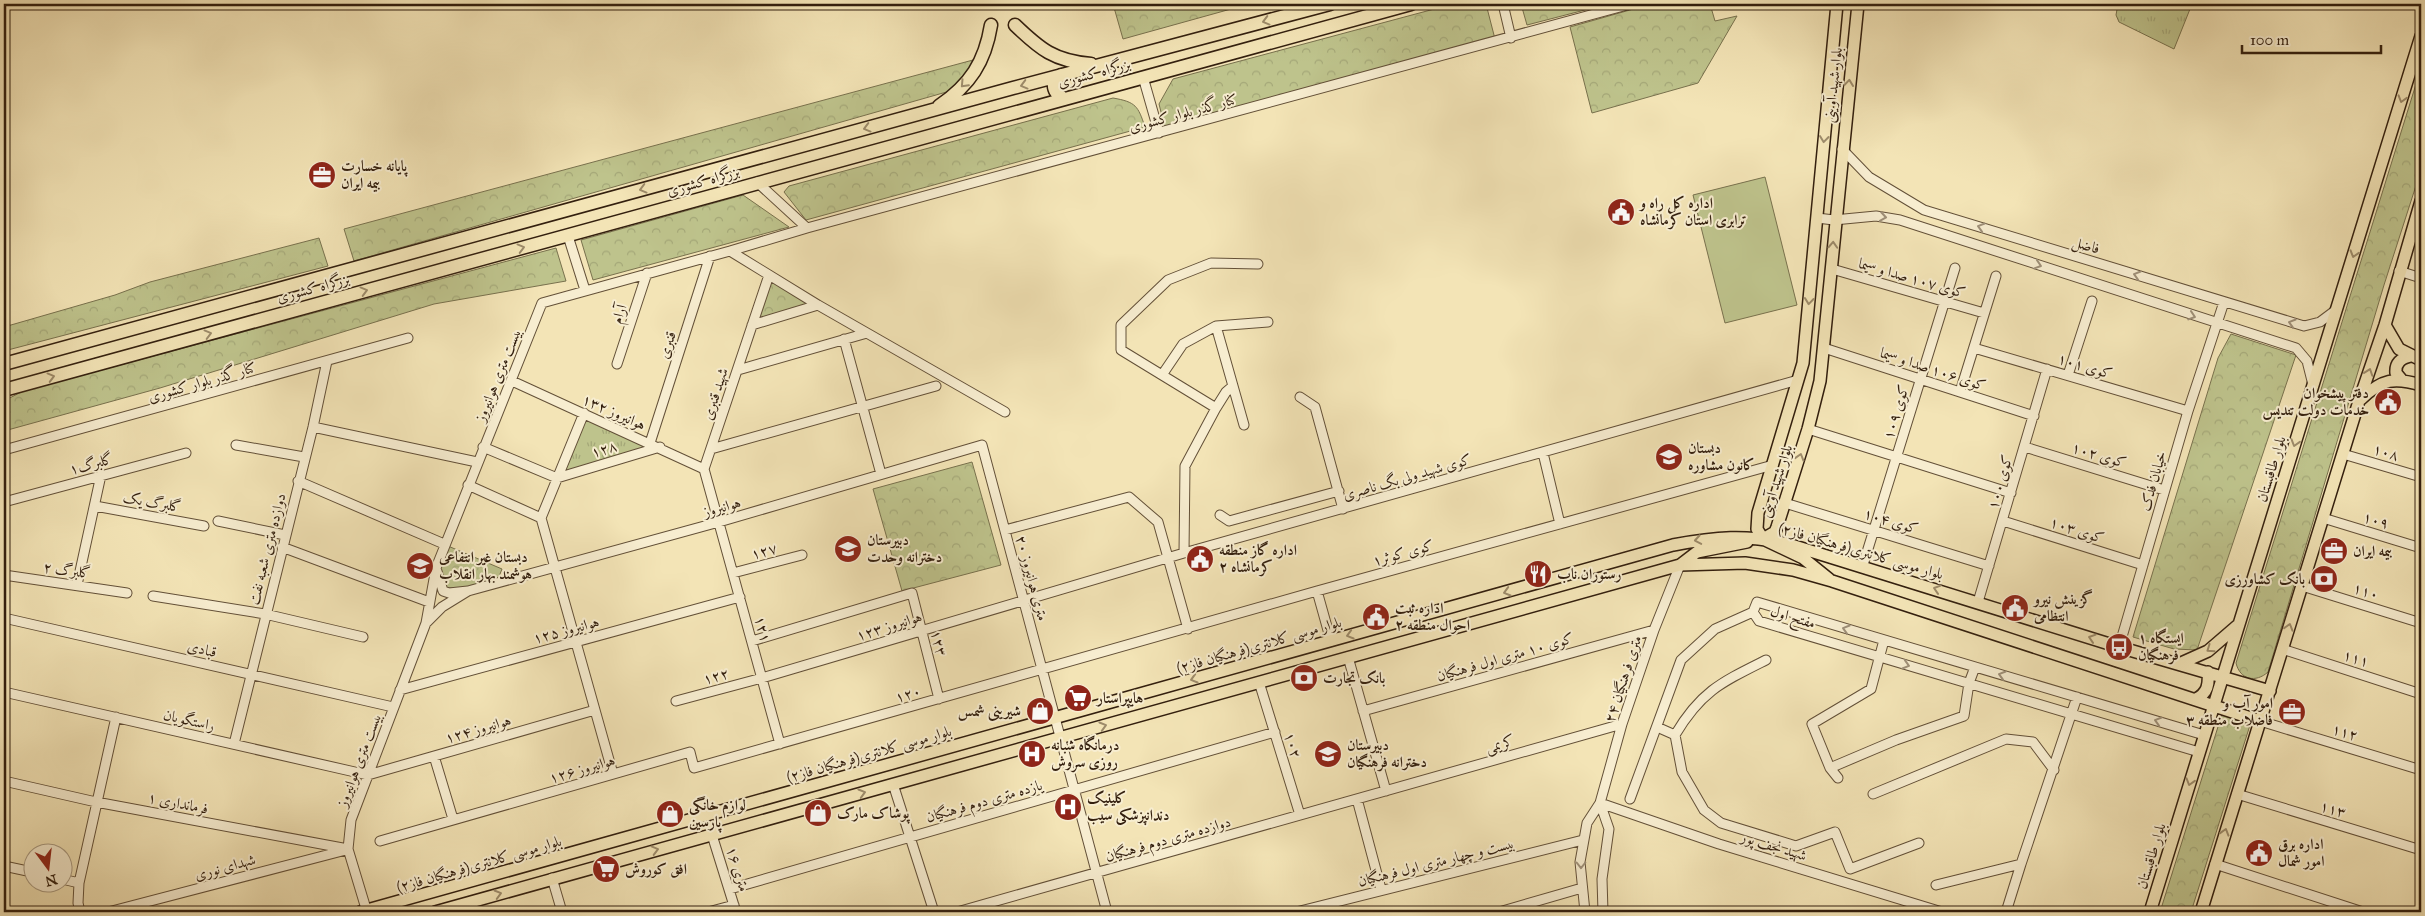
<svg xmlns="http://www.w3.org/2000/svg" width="2425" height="916" font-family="'IM FELL Great Primer',Amiri,serif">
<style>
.grass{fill:url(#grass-tufts);stroke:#78714d}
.park{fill:url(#park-crowns);stroke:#78714d}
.pitch{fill:#bec38c;stroke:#78714d}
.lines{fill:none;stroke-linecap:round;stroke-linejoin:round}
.minor-casing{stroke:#635038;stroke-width:11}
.major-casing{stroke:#331f0e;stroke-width:14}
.highway-casing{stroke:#331f0e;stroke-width:15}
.minor{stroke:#f7edd0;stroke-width:9}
.major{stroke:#f3e4b6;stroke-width:11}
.highway{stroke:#f3e4b6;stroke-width:12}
.oneway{stroke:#9d8b6a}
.oneway2{stroke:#9f9079}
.labels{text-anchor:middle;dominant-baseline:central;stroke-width:4;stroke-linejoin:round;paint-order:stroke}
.street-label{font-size:15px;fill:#331f0e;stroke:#f7edd0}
.poi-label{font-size:15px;font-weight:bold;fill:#331f0e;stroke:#f7edd0;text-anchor:start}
</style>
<defs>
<pattern id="grass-tufts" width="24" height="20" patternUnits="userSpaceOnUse" patternTransform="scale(1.25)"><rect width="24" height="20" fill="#bec38c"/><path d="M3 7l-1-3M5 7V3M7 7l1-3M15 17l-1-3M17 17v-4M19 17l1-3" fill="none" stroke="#a4a778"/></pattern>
<pattern id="park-crowns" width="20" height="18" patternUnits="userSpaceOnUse" patternTransform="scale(1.25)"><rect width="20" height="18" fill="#bec38c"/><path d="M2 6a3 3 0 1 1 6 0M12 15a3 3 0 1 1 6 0" fill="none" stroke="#a4a778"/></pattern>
</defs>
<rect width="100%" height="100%" fill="#f3e4b6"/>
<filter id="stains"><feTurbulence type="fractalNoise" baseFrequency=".004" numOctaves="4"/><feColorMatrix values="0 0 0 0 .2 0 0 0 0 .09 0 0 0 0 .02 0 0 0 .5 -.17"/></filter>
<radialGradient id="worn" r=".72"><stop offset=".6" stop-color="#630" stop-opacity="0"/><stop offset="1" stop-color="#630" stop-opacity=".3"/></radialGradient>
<path class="grass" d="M2118,4H2192L2174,49L2119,22L2116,15Z
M586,418L651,447L562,473Z"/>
<path class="park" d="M1113,4H1249L1123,39Z
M1453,4H1486L1495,39L1165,128L1159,104L1173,79Z
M1521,4H1608L1527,25Z
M1651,4H1710L1715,21L1737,16L1698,83L1592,113L1570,27Z
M973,60L967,74L950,91L354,261L344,229Z
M2421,68V170L2384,285L2268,672C2256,683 2240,680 2236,663Z
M1113,98C1136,102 1138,106 1145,127L806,220L784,192L789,186Z
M743,195L789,227L593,280L581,240Z
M319,238L328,266L4,351V327L115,295L150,282Z
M556,248L566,281L434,304L160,388L4,431V401L23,391Z
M771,281L809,305L757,320Z
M2231,334L2296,355L2197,650L2174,649L2133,637L2218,358Z
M972,462L1001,565L902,591L873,489Z
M448,546L502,569L498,579L466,588H447L439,568Z
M2222,714L2251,722L2191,912H2160Z"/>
<path class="pitch" d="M1765,177L1797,305L1725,323L1693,195Z"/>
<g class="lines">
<g class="minor-casing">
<path id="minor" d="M1503,4L1511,38
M1143,77L1159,133
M1842,149L1869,177L1924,210L2304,326L2320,322L2336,310
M757,182L807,228L1631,4
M1817,218L1834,220L1876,216L1900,220L2296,348L2307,361L2313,385
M568,236L585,290
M730,251L807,228
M1832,269L1984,313
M2399,271L2421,278
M769,275L704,469L780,744
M752,325L818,305
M844,339L881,474
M1824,348L2034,416
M1974,348L2188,411
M617,364L647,273
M738,370L867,333
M1162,375L1183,344L1216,326
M2068,375L2092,301
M512,381L704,469
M1233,386L1244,425
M1960,392L1996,276
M1300,397L1315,407L1343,509
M1216,408L1121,350V325L1168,280L1211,263L1258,264
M584,413L541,518L613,774
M313,427L477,462
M1808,429L2011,493
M650,443L710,256
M236,445L304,457
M483,447L557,478L660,447
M2025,447L2164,490
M711,449L936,386
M4,450L408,338
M1543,453L1560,524
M2343,454L2421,477
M298,481L444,544
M468,485L541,518
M4,502L186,453
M1785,503L1989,566
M95,506L204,526
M1220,515L1229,521L1339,491
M2323,518L2421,548
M218,521L285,535
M2003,521L2143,565
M1005,530L1129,497L1158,522L1188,629
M282,547L429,602
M1184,553L1185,466L1216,408L1226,392L1233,386L1216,326L1268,322
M1863,565L1955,268
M436,568L542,303L730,251L818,305L1005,412
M733,573L802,555
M4,575L127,593
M77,585L101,475
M2302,586L2421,623
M468,591L719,522L982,445L1107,912
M1317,591L1331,641
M153,596L265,614L363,637
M1978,602L2047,369
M4,618L393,707
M752,641L912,593L939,699
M2119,647L2188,411L2224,302
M2282,649L2421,694
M1348,657L1386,791
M1766,660C1722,682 1701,691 1675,735L1682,772L1704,810L1721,823L1796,846L1835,832L1850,869L1919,843
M1259,682L1300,815
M400,690L740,597
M4,692L368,775L595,710
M676,701L762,678L1184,553L1798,380
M1363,711L1654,630
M2260,721L2421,770
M1657,727L1675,735
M234,744L313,427L327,361
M2199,752L1759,621L1753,612L1757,602L2204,735
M434,756L453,819
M1830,768L1896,740L1964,716L1969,683L1975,667
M1838,778L1830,768L1812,724L1871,689L1884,640
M4,781L96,802L348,849
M893,784L934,912
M1873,794L2006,739L2033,742L2054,770
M2237,794L2421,850
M1357,799L1381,889
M1630,799L1681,660L1715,629L1753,612
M1600,803L1719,844L1942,912
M1600,803L1609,829L1602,879L1603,912
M712,835L736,912
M380,841L690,752L694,768L1317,591L1773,465
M2215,864L2363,912
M4,866L32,872
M552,878L562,912
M62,879L79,883
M1936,885L2021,864L2077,697
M730,889L1275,732
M80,912L78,903L79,883L116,717
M108,912L346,850
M367,912L348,849L351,820L426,623L436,568L443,591L449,593L468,591L442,607L426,623
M708,912L734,905
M957,912L1622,724
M1296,912L1583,840
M1499,912L1582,888
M1585,912L1580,862L1587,823L1600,803L1622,724L1654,630L1680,565
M2006,912L2021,864"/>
</g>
<g class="major-casing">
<path id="major" d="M2385,325L2399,349L2421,360
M2401,379L2396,373C2395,362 2402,358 2411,356
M2361,399C2382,379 2394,377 2421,385
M1763,539L1775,532L1777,527L1808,429L1820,381L1858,4
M1680,565L1697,552L1747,542
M1829,579L1803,558L1763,539L1757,529L1758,513L1803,363L1837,4
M2179,664L2208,651L2237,626
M2196,699C2208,693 2209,684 2208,672
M360,912L1673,545C1715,537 1746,534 1788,544L2119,647L2270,691
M435,912L1680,565L1745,563L1793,570L1832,581L2260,721
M2150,912L2421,36
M2201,912L2359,401L2385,325L2421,201"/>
</g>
<g class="highway-casing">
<path id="highway" d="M1015,25C1040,49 1054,61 1091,64
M1061,75L1054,82C1053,91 1057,94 1064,99
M939,106C970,85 985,62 991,25
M4,364L1013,88L1330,4
M4,390L1411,4"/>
</g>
<use href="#minor" class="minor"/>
<use href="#major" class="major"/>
<use href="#highway" class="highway"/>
</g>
<defs><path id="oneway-chevron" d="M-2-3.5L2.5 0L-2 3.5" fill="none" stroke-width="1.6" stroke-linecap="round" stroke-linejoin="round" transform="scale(1.25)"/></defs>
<g class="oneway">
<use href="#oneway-chevron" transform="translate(1266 21) rotate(165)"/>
<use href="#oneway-chevron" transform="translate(1849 83) rotate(-84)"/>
<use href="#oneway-chevron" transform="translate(964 84) rotate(133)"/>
<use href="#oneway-chevron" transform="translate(1024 85) rotate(165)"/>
<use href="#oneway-chevron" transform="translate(2402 99) rotate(107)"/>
<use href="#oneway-chevron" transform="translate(867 128) rotate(165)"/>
<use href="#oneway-chevron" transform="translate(1824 139) rotate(97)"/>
<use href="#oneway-chevron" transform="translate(643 189) rotate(165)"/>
<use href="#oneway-chevron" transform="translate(1833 245) rotate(-87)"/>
<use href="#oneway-chevron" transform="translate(521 248) rotate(-15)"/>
<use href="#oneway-chevron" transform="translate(2354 254) rotate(107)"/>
<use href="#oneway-chevron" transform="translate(364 291) rotate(-15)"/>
<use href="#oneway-chevron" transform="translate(1809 301) rotate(96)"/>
<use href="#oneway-chevron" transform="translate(208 334) rotate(-15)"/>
<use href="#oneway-chevron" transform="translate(2369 372) rotate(-71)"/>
<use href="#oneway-chevron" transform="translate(51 377) rotate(-15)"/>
<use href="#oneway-chevron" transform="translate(2295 443) rotate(107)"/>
<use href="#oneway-chevron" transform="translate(1800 457) rotate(-73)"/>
<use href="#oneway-chevron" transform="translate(1698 540) rotate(170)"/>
<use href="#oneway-chevron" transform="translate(1937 589) rotate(-162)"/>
<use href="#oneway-chevron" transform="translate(1507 592) rotate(164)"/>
<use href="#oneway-chevron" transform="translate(2289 627) rotate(-73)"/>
<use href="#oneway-chevron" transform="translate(1350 635) rotate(164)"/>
<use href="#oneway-chevron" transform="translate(2092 638) rotate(-162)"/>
<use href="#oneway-chevron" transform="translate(2210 649) rotate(145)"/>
<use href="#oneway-chevron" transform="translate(1194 679) rotate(164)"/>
<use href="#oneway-chevron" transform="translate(1103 726) rotate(-16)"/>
<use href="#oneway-chevron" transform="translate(2190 782) rotate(107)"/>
<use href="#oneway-chevron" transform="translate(862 793) rotate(-16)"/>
<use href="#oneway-chevron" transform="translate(2225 832) rotate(-73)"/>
<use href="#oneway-chevron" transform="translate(655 850) rotate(-15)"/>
<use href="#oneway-chevron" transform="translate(498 894) rotate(-16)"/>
</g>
<g class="oneway2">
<use href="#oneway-chevron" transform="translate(1883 217) rotate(9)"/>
<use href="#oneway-chevron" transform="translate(1981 227) rotate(-163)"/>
<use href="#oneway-chevron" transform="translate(2038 265) rotate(18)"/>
<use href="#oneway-chevron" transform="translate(2137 275) rotate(-163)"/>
<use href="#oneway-chevron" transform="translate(2192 316) rotate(18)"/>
<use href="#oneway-chevron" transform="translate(2292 323) rotate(-163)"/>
<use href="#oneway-chevron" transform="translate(1846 629) rotate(-163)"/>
<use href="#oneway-chevron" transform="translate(1906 665) rotate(17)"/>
<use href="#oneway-chevron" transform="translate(2002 675) rotate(-163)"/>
<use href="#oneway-chevron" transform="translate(2158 721) rotate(-163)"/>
<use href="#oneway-chevron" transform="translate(1581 865) rotate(90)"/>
</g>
<defs>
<g id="office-disc" transform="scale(1.4375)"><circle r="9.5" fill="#8f2418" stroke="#f7edd0"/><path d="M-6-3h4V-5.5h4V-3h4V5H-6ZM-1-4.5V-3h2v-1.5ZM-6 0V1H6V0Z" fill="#fff"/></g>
<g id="civic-disc" transform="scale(1.4375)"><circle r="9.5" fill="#8f2418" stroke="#f7edd0"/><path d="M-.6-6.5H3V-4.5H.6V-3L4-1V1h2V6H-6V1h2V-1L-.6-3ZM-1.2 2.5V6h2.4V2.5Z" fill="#fff"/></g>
<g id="school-disc" transform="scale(1.4375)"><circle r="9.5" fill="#8f2418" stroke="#f7edd0"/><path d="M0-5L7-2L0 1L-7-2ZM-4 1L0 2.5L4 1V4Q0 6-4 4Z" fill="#fff"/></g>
<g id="restaurant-disc" transform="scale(1.4375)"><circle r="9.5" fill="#8f2418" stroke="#f7edd0"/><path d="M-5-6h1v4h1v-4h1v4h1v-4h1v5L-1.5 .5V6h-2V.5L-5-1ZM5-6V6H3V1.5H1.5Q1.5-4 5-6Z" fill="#fff"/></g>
<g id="bank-disc" transform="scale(1.4375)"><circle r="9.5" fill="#8f2418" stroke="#f7edd0"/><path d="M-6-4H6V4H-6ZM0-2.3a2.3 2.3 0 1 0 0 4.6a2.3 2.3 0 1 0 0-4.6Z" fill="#fff"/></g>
<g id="bus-disc" transform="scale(1.4375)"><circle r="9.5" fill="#8f2418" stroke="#f7edd0"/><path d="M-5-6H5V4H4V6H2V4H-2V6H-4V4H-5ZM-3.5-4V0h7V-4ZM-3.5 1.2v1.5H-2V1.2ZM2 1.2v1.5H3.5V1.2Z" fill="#fff"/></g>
<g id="supermarket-disc" transform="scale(1.4375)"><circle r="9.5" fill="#8f2418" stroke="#f7edd0"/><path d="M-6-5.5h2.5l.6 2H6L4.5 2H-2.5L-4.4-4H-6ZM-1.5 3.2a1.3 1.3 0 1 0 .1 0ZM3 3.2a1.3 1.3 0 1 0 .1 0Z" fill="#fff"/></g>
<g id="shop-disc" transform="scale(1.4375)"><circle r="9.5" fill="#8f2418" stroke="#f7edd0"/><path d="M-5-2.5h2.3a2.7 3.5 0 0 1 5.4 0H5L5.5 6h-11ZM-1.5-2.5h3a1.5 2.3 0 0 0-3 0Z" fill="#fff"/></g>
<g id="hospital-disc" transform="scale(1.4375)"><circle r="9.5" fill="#8f2418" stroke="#f7edd0"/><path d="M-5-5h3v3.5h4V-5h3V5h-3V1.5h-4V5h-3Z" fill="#fff"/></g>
</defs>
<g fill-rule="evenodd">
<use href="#office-disc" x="322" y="175"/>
<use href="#civic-disc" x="1621" y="212"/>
<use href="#civic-disc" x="2388" y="402"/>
<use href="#school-disc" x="1669" y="457"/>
<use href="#school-disc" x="848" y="549"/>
<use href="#office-disc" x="2334" y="551"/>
<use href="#civic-disc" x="1200" y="559"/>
<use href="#school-disc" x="420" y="566"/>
<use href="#restaurant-disc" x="1538" y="574"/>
<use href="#bank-disc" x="2324" y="579"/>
<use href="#civic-disc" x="2015" y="608"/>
<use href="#civic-disc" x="1376" y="617"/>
<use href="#bus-disc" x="2119" y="647"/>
<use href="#bank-disc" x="1304" y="678"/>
<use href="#supermarket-disc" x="1078" y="698"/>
<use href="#shop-disc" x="1040" y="711"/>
<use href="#office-disc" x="2292" y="712"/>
<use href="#hospital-disc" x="1032" y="754"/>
<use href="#school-disc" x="1328" y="754"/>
<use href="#hospital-disc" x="1068" y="807"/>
<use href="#shop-disc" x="818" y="813"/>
<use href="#shop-disc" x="670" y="814"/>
<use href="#civic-disc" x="2259" y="853"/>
<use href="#supermarket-disc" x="606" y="869"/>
</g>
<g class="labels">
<g class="street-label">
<text transform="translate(1094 73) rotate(-15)">بزرگراه کشوری</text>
<text transform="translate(1833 85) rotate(-84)">بلوار شهید آوینی</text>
<text transform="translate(1183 113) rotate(-15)">کنار گذر بلوار کشوری</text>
<text transform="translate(703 181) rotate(-16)">بزرگراه کشوری</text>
<text transform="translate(2086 245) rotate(17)">فاضل</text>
<text transform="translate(1912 278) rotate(16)">کوی ۱۰۷ صدا و سیما</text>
<text transform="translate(313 288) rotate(-15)">بزرگراه کشوری</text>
<text transform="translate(619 314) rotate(-72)">آرام</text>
<text transform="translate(667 345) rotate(-72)">قنبری</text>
<text transform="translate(2085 366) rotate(17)">کوی ۱۰۱</text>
<text transform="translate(1933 369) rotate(18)">کوی ۱۰۶ صدا و سیما</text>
<text transform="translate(498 375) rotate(-68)">بیست متری هوانیروز</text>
<text transform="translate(202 382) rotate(-16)">کنار گذر بلوار کشوری</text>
<text transform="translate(715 394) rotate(-72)">شهید قنبری</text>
<text transform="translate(614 412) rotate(24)">هوانیروز ۱۳۲</text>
<text transform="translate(1896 412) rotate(-73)">کوی ۱۰۹</text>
<text transform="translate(604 449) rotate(-16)">۱۲۸</text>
<text transform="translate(2386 452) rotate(17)">۱۰۸</text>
<text transform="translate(2099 455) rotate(17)">کوی ۱۰۲</text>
<text transform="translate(91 464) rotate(-15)">گلبرگ۱</text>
<text transform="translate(2271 469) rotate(-73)">بلوار طاقبستان</text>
<text transform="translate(1407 477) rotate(-16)">کوی شهید ولی بگ ناصری</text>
<text transform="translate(1776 481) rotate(-72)">بلوار شهید آوینی</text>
<text transform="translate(2153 481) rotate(-74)">خیابان فدک</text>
<text transform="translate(2000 482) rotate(-74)">کوی ۱۰۰</text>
<text transform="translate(152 502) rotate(10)">گلبرگ یک</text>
<text transform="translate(722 507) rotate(-16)">هوانیروز</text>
<text transform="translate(2376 520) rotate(17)">۱۰۹</text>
<text transform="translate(1891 521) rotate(17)">کوی ۱۰۴</text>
<text transform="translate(2077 530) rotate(18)">کوی ۱۰۳</text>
<text transform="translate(267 549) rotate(-76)">دوازده متری شعبه نفت</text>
<text transform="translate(764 551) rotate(-15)">۱۲۷</text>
<text transform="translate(1861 551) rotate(16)">بلوار موسی کلانتری(فرهنگیان فاز۲)</text>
<text transform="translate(1403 553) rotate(-15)">کوی کوثر۱</text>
<text transform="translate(67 570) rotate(8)">گلبرگ ۲</text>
<text transform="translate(1032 578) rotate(75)">۲۰ متری هوانیروز</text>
<text transform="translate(2366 591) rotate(18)">۱۱۰</text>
<text transform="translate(1793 617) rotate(17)">مفتح اول</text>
<text transform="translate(889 626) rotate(-17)">۱۲۳ هوانیروز</text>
<text transform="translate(763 629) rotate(75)">۱۲۱</text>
<text transform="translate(566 630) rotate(-15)">هوانیروز ۱۲۵</text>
<text transform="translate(939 643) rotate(76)">۱۲۳</text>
<text transform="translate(1259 645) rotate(-16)">بلوار موسی کلانتری(فرهنگیان فاز۲)</text>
<text transform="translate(202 649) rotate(13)">قبادی</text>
<text transform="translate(1505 657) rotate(-16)">کوی ۱۰ متری اول فرهنگیان</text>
<text transform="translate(2356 658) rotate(18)">۱۱۱</text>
<text transform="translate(716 676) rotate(-15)">۱۲۲</text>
<text transform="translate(1623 679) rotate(-72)">۲۴ متری فرهنگیان</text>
<text transform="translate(908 694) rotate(-16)">۱۲۰</text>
<text transform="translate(189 720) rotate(13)">راستگویان</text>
<text transform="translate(478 729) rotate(-16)">هوانیروز ۱۲۴</text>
<text transform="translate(2345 732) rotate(17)">۱۱۲</text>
<text transform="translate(1500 744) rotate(-16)">کریمی</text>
<text transform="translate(1293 745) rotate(73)">۱۰۲</text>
<text transform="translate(869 754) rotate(-16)">بلوار موسی کلانتری(فرهنگیان فاز۲)</text>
<text transform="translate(359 760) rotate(-69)">بیست متری هوانیروز</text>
<text transform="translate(582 769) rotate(-16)">هوانیروز ۱۲۶</text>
<text transform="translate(984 801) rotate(-16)">یازده متری دوم فرهنگیان</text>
<text transform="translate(178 803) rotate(11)">فرمانداری ۱</text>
<text transform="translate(2333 809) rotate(17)">۱۱۳</text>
<text transform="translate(1168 839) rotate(-16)">دوازده متری دوم فرهنگیان</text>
<text transform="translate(1774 846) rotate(17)">شهید نجف پور</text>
<text transform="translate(2151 856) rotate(-73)">بلوار طاقبستان</text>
<text transform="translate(1436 862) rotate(-14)">بیست و چهار متری اول فرهنگیان</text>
<text transform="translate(479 864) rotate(-16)">بلوار موسی کلانتری(فرهنگیان فاز۲)</text>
<text transform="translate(225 867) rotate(-15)">شهدای نوری</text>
<text transform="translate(738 869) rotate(73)">۱۶ متری</text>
</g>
<g class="poi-label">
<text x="341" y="166">پایانه خسارت<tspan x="341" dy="17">بیمه ایران</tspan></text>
<text x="1640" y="203">اداره کل راه و<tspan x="1640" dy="17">ترابری استان کرمانشاه</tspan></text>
<text x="2369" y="393" text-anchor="end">دفتر پیشخوان<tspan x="2369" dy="17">خدمات دولت تندیس</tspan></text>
<text x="1688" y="448">دبستان<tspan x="1688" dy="17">کانون مشاوره</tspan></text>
<text x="867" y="540">دبیرستان<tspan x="867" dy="17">دخترانه وحدت</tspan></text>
<text x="1219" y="550">اداره گاز منطقه<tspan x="1219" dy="17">۲ کرمانشاه</tspan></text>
<text x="2353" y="551">بیمه ایران</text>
<text x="439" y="557">دبستان غیر انتفاعی<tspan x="439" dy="17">هوشمند بهار انقلاب</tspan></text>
<text x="1557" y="574">رستوران ناب</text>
<text x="2305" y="579" text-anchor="end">بانک کشاورزی</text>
<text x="2034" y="599">گزینش نیرو<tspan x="2034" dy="17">انتظامی</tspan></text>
<text x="1395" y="608">اداره ثبت<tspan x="1395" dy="17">احوال منطقه ۲</tspan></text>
<text x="2138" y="638">ایستگاه ۱<tspan x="2138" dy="17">فرهنگیان</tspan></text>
<text x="1323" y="678">بانک تجارت</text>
<text x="1097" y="698">هایپراستار</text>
<text x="2273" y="703" text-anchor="end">امور آب و<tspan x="2273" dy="17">فاضلاب منطقه ۳</tspan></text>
<text x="1021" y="711" text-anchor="end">شیرینی شمس</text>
<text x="1051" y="745">درمانگاه شبانه<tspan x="1051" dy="17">روزی سروش</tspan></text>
<text x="1347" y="745">دبیرستان<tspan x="1347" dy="17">دخترانه فرهنگیان</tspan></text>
<text x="1087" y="798">کلینیک<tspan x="1087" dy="17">دندانپزشکی سیب</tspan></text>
<text x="689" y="805">لوازم خانگی<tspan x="689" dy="17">پارسین</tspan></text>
<text x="837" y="813">پوشاک مارک</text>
<text x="2278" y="844">اداره برق<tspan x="2278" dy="17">امور شمال</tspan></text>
<text x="625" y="869">افق کوروش</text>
</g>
</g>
<rect width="2425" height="916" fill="none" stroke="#f3e4b6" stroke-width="20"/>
<rect x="5" y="5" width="2415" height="906" fill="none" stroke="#331f0e" stroke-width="2.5"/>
<rect x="10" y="10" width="2405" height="896" fill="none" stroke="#331f0e"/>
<g transform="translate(48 868) rotate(165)"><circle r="24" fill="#f7edd0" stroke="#a99b82"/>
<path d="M0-4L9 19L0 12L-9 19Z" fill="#8f2418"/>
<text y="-8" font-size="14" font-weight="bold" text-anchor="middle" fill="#331f0e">N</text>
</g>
<path d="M2242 45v8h139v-8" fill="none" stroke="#331f0e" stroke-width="2.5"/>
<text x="2250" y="45" font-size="15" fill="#331f0e" stroke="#f7edd0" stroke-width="4" paint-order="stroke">100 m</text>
<rect width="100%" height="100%" filter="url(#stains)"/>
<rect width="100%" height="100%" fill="url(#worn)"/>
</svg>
